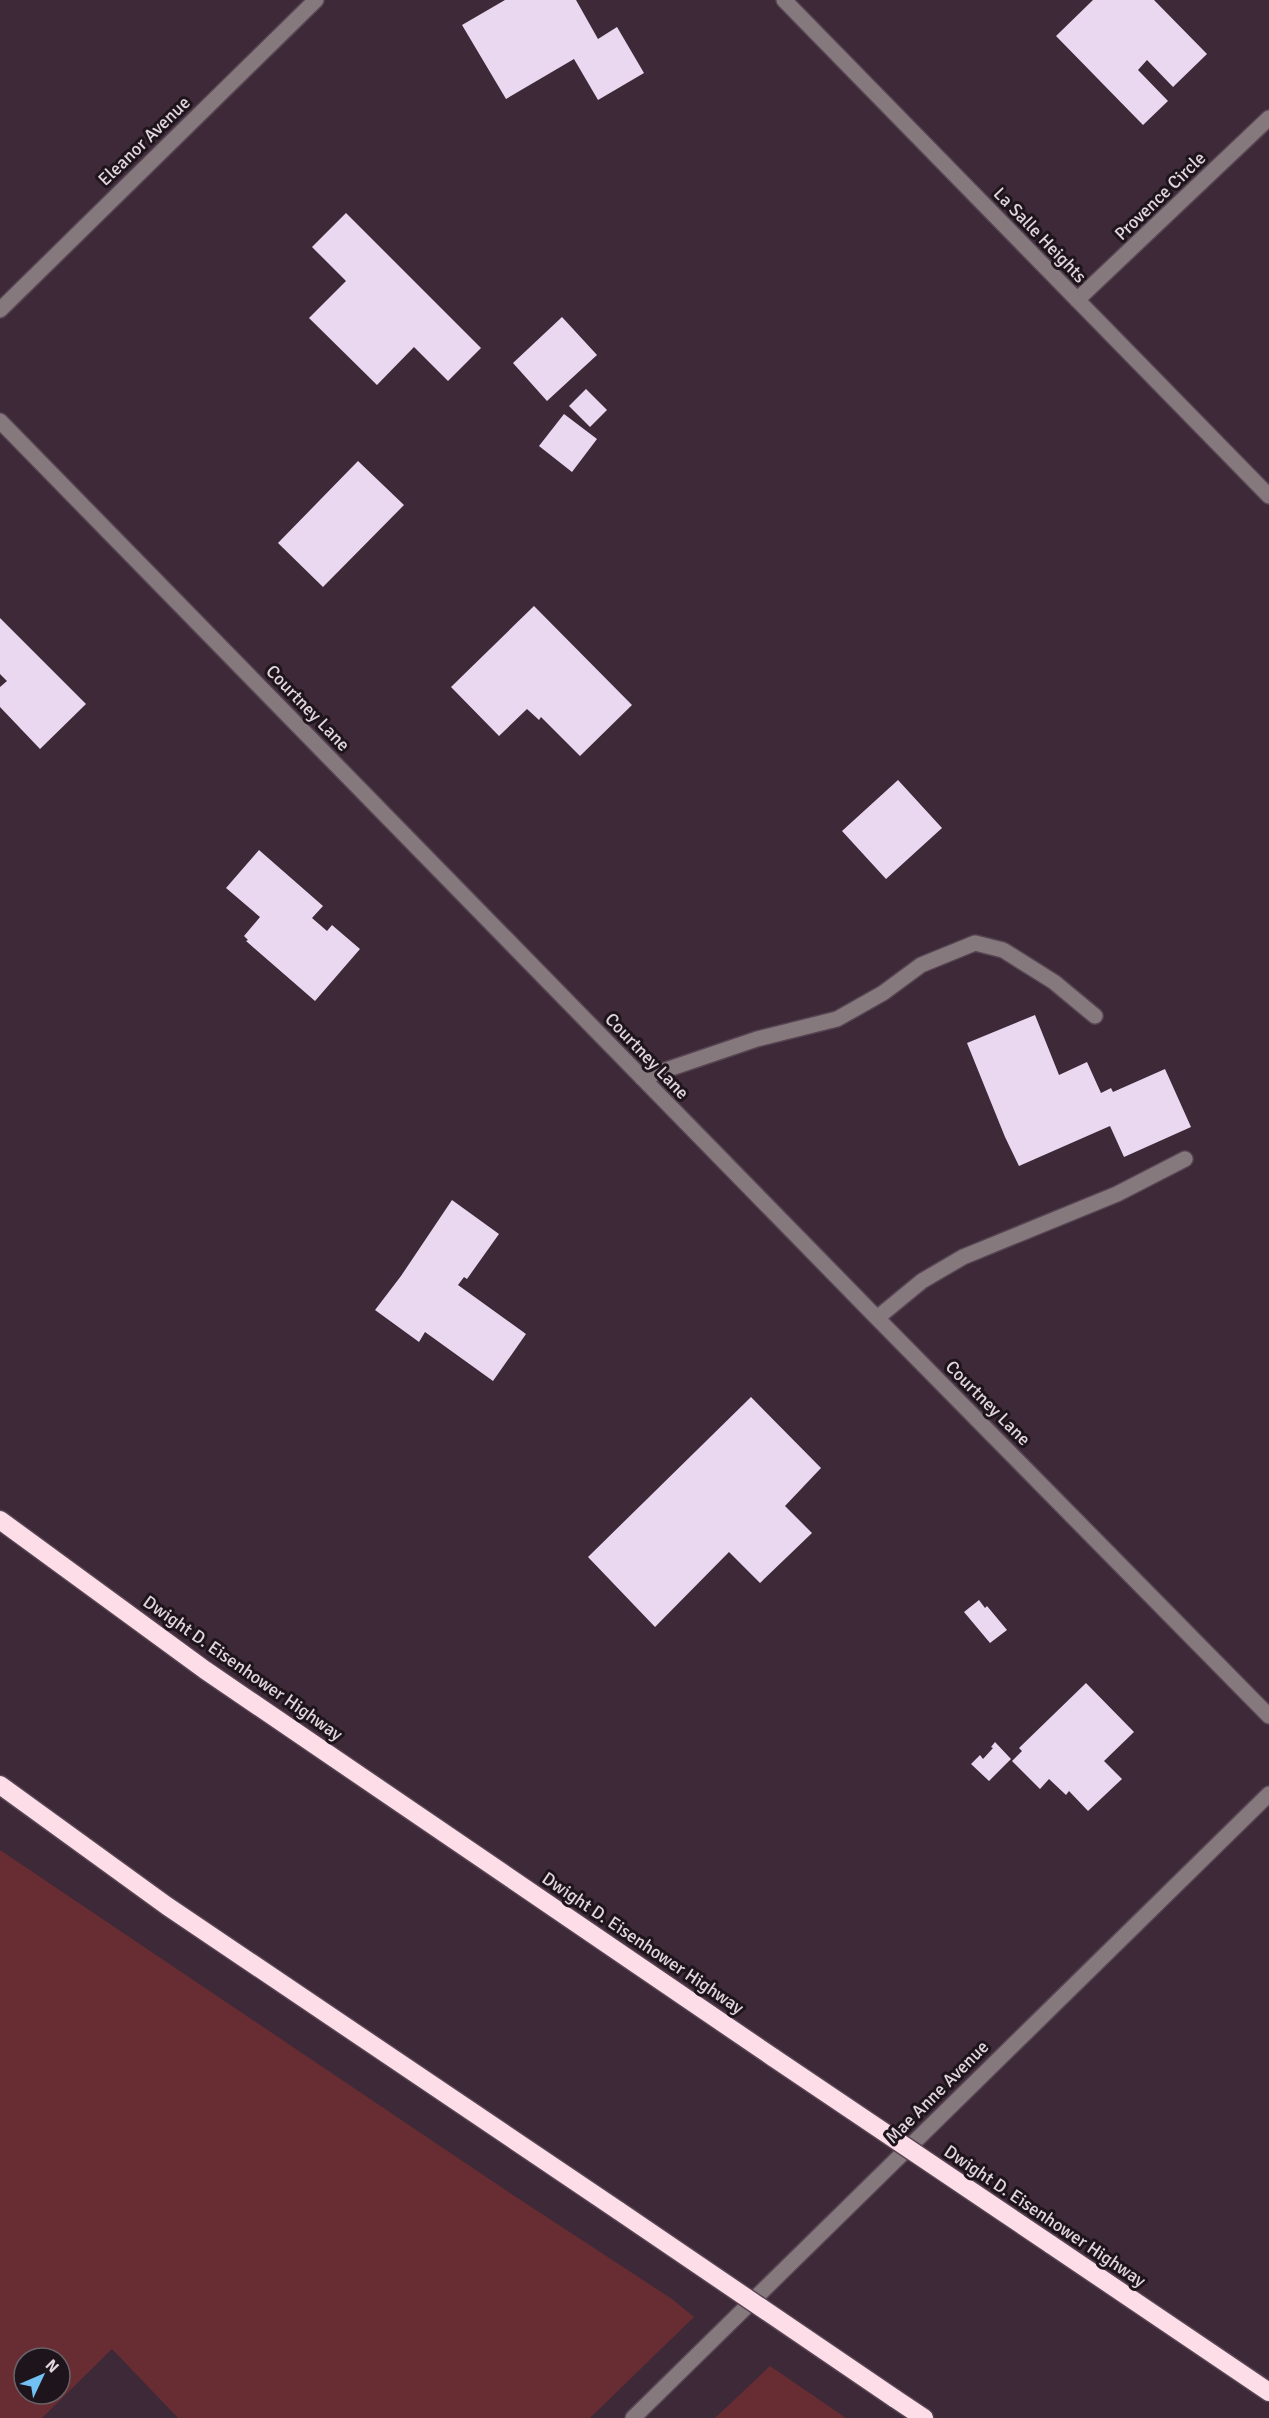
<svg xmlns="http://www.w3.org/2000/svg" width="1269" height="2418" font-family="Signika,sans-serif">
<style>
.green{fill:#672d32;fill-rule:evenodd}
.building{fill:#ead8f1}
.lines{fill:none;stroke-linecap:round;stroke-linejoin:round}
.minor-casing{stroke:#574553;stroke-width:18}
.highway-casing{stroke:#574553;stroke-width:21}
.minor{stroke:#86797d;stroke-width:15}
.highway{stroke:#fddde7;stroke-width:18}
.highway-bridge-casing{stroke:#574553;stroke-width:21;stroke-linecap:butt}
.highway-bridge{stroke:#fddde7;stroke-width:18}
.labels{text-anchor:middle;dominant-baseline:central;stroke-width:6;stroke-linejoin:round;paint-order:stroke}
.street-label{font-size:18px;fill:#e2d5de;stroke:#1e151c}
</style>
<rect width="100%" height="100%" fill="#3d2938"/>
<path class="green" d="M0,1850L513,2195L672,2299L694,2317L590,2418H178L112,2349L42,2418H0ZM24,2358H60V2394H24Z
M770,2366L846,2418H715Z"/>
<path class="building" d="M505,0H576L598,39L617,27L644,73L598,100L574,59L506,99L462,25Z
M1093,0H1154L1207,54L1173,87L1147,60L1138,70L1168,101L1143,125L1056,36Z
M346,213L481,348L448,381L414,347L377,385L309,318L346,281L312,247Z
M562,317L597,355L547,401L513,363Z
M586,389L607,410L590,427L569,406Z
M564,414L597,439L572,472L539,446Z
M358,461L404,505L323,587L278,543Z
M534,606L632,705L580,756L541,717L539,720L527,709L499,736L451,687Z
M0,618L86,704L40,749L0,707V687L7,681L0,674Z
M898,780L942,828L886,879L842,831Z
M259,850L323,906L312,918L327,931L332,925L360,949L315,1001L246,941L248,940L244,936L260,917L226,888Z
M1035,1015L1059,1075L1087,1062L1101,1093L1111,1088L1113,1092L1165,1069L1191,1127L1124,1157L1110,1126L1019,1166L1005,1137L967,1043Z
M452,1200L499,1234L467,1279L464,1277L458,1285L526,1334L493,1381L425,1332L419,1342L375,1310L401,1276Z
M751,1397L821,1468L785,1506L812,1533L760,1583L729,1552L655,1627L588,1557Z
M979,1600L985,1608L987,1606L1007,1630L990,1643L964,1612Z
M1086,1683L1134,1732L1104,1761L1122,1779L1088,1811L1069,1791L1066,1795L1049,1779L1040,1789L1012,1761L1022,1751L1019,1748Z
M995,1742L1011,1759L989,1781L971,1764L980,1755L983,1759L993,1748L991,1747Z"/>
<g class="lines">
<g class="minor-casing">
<path id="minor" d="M784,0L1269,496
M1077,300L1269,118
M0,310L316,0
M0,421L877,1318L1269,1716
M642,1078L757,1039L837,1019L883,993L921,965L975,943L1003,950L1054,982L1095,1016
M877,1318L922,1281L963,1257L1117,1194L1185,1159
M633,2418L1269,1794"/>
</g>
<g class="highway-casing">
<path id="highway" d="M0,1520L205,1670L774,2058
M0,1785L167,1906L619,2211
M1050,2244L1269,2392
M894,2398L924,2418"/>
</g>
<use href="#minor" class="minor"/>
<use href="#highway" class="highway"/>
<g class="highway-bridge-casing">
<path id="highway-bridge" d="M774,2058L1050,2244
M619,2211L894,2398"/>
</g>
<use href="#highway-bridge" class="highway-bridge"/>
</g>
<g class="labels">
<g class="street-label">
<text transform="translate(144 141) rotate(-44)">Eleanor Avenue</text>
<text transform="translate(1160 196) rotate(-44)">Provence Circle</text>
<text transform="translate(1040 235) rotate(46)">La Salle Heights</text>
<text transform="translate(308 708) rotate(46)">Courtney Lane</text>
<text transform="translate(647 1056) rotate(46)">Courtney Lane</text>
<text transform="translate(988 1403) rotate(45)">Courtney Lane</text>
<text transform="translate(243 1668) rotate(35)">Dwight D. Eisenhower Highway</text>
<text transform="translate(643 1943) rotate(34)">Dwight D. Eisenhower Highway</text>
<text transform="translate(937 2092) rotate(-45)">Mae Anne Avenue</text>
<text transform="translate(1045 2216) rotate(34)">Dwight D. Eisenhower Highway</text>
</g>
</g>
<g transform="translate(42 2376) rotate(46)"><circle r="28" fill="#1e151c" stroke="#6c626a" stroke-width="1.5"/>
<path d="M0-4.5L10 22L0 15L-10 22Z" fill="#71c1f5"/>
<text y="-9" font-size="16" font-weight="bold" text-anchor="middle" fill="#e2d5de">N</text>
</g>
</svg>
